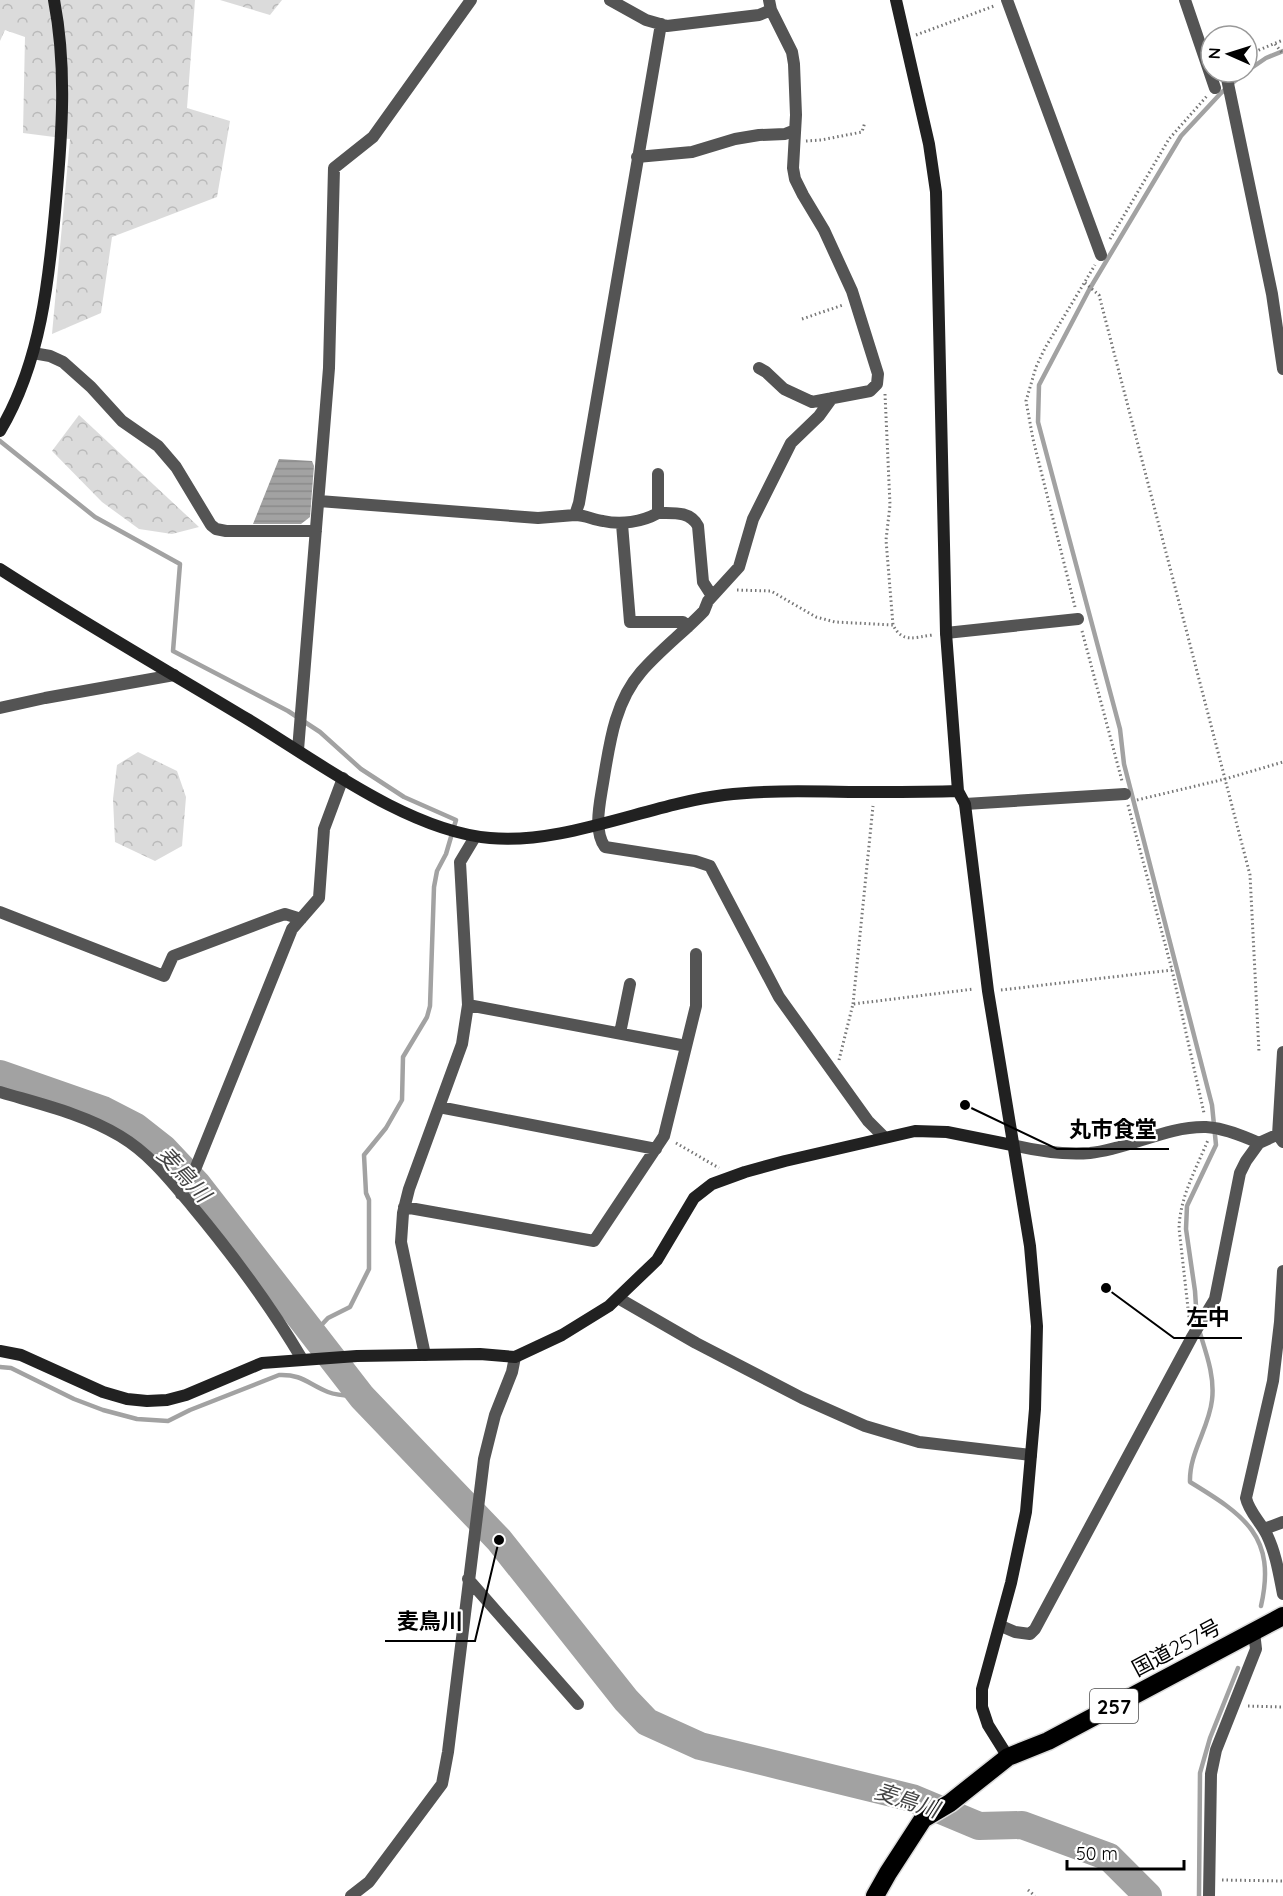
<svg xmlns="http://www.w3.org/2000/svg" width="1283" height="1896" font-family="Quicksand,'Noto Sans JP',sans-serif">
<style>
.forest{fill:url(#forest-crowns)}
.water{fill:url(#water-rules)}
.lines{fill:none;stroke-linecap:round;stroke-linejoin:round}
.stream{stroke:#a2a2a2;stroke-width:4.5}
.river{stroke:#a2a2a2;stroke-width:28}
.highway-casing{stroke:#dbdbdb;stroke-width:21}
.path{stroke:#767676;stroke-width:3;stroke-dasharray:1.5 3;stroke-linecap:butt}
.street{stroke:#545454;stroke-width:12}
.secondary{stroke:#212121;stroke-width:12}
.highway{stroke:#000;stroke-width:18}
.labels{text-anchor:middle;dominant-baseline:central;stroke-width:4.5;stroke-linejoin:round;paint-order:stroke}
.shield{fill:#fff;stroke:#4c4c4c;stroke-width:1.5}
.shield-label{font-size:20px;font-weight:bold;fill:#000}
.street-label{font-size:21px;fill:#000;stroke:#fff}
.water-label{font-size:22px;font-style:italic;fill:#434343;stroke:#fff}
.leader{fill:none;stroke:#000;stroke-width:2}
.callout-dot{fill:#000;stroke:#fff;stroke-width:2}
.callout-label{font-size:22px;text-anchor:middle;font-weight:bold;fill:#000;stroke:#fff;stroke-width:4.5;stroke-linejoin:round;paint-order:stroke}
</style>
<defs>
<pattern id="forest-crowns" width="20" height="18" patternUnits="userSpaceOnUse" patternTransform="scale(1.5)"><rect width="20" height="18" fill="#dbdbdb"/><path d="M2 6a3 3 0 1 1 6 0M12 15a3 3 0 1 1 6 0" fill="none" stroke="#bababa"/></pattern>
<pattern id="water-rules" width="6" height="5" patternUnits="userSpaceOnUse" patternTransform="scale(1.5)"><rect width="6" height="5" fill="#a2a2a2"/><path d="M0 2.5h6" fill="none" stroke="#8a8a8a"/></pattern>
</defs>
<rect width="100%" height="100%" fill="#fff"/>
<path class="forest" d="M0,0H195L187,108L230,121L217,197L112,237L101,313L52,334L70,139L23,133L25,37L5,30L0,41Z
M220,0H282L270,15Z
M79,415L199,527L172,534L139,529L102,502L52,451Z
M138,752L177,771L186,797L182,846L155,861L115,842L113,799L117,765Z"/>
<path class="water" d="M279,459L312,461L314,466L310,517L301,524H253Z"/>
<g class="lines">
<path class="stream" d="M1247,71L1266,58L1283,51
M0,441L95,517L180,564L173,651L288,711L320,732L361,769L404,797L456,820L446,854L437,871L434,887L430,1006L427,1017L403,1057L402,1100L386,1128L364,1155L366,1193L369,1200V1269L350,1307L328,1318L313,1334
M1197,1322L1195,1291L1186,1229L1187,1206L1216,1145L1212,1105L1124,764L1120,729L1038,422L1039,385L1089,290L1181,136L1221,93L1245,72
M1199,1330C1206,1353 1215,1376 1212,1400C1209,1428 1189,1453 1190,1482C1244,1515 1277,1536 1261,1606
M0,1367L11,1368L74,1399L103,1410L137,1419L168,1421L190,1410L279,1375C302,1374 308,1384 328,1392C338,1396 351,1396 362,1397
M1199,1896L1200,1773L1210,1738L1238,1668"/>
<path class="river" d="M0,1074L103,1110L136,1127L164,1149L197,1184L362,1397L499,1540L626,1700L647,1722L700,1746L912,1798L979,1826L1022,1825L1109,1857L1148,1896"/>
<g class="highway-casing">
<path id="highway" d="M875,1896L888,1873L923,1819L950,1803L1008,1757L1048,1741L1283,1616"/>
</g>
<path class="path" d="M916,35L994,6
M1275,44L1283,54
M1247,57L1259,50L1283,40
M806,141L821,140L862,132L865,122
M1110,239L1169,139L1207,96
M1085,283L1099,295L1250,875L1259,1052
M802,319L843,305
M885,394L890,505L886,540L893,625C903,644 914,637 933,635
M737,590L771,591L816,617L835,622L893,625
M1075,607L1033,439L1026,401L1036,367L1045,348L1095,265
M1082,631L1122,781
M1137,800L1225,779L1283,762
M1128,805L1172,970L1204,1113
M1001,990L1172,970
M853,1004L873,806
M839,1060L853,1004L974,989
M676,1143L719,1168
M1189,1317L1179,1228C1180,1197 1196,1169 1208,1140
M1248,1706L1283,1707
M1222,1880L1283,1881
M1028,1890L1035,1896"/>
<path class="street" d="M610,0L646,20L667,26L759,15L771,10L769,0
M1007,0L1101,255
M1185,0L1215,88
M1226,74L1272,294L1283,369
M637,157L692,152L735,139L759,135L785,134L795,130
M33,353L50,356L63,362L91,387L122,421L158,446L176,467L211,525L216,529L226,531H316
M759,368L766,372L784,389L812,402L870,391L877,384L878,374L852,291L824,230L803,195L795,179L793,168L796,115L794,64L792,52L771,10
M832,398L819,416L791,443L753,519L739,567L708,601L704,611C684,632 660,650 641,672C613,704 609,749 602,789C599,807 594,832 605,847L695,861L710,866L779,997L868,1121L884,1137
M658,474V513C674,513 690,511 698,526L703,582L712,596
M319,501L538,518L575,515L579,503L661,24
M575,515C586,515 593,520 603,521C621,525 642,522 658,513
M622,524L630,622H683L688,627
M946,633L1078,619
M0,708L45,698L174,675
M298,750L329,368L334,168L373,137L471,0
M965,804L1125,794
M0,912L164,976L173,956L276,917L285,914L301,919
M468,1005L686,1046
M620,1033L630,984
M1283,1052L1278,1135L1283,1142
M0,1092C40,1104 84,1114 120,1136C150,1154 170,1180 192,1206C232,1254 270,1305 302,1359
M439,1107L656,1149
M1012,1145C1037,1151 1064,1155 1090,1153C1130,1149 1166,1126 1206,1127C1224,1128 1243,1136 1259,1143L1283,1132
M181,1194L196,1167L292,929L319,898L324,829L343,778
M404,1207L594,1241L664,1136L696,1006V954
M1283,1271L1280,1322L1273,1381L1246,1498C1249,1512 1260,1521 1267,1535C1276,1554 1279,1574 1283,1594
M618,1298L696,1343L802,1398L865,1426L919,1442L1031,1455
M425,1355L401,1242L403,1213L409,1189L462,1044L468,1005L460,862L475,837
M1264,1529L1283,1522
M468,1579L578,1704
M1001,1626L1015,1632L1030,1634L1035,1629L1192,1337L1215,1299L1240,1173L1246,1161L1259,1143
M351,1896L369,1882L442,1784L448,1752L484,1459L495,1415L512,1372L515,1357
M1209,1896L1211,1774L1216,1750L1256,1649L1254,1632"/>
<path class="secondary" d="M896,0L929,144L936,192L946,633L958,791L965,804L988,991L1030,1246L1037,1326L1035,1409L1026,1512L1011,1583L982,1689V1707L988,1725L1008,1757
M0,431C41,362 49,280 56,201C62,134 67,67 54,0
M0,569C82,622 166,670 249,720C318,762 409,831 490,838C564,845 650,804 724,795C774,789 825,792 875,792C903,792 930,792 958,791
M0,1351L21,1355L103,1392L127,1399L147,1401L167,1400L186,1395L262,1363L357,1356L480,1354L515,1357L562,1335L609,1306L657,1260L694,1198L712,1184L745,1172L785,1161L915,1131L947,1132L1012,1145"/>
<use href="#highway" class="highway"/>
</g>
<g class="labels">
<rect class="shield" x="1090" y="1689" width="48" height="34" rx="4.5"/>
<g class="shield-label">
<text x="1114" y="1706">257</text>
</g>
<g class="street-label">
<text transform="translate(1176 1647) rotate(-28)">国道257号</text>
</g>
<g class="water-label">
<text transform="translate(184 1174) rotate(47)">麦鳥川</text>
<text transform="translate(907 1800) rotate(18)">麦鳥川</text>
</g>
</g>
<path class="leader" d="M965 1105L1057 1149H1169M1106 1288L1174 1338H1242M499 1540L475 1641H385"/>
<g class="callout-dot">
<circle cx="965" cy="1105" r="6"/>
<circle cx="1106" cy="1288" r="6"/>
<circle cx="499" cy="1540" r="6"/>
</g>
<g class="callout-label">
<text x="1113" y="1137">丸市食堂</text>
<text x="1208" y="1325">左中</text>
<text x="430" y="1629">麦鳥川</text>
</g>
<g transform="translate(1229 54) rotate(273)"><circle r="28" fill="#ffffff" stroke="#999999" stroke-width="1.5"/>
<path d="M0-4.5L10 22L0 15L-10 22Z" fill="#000000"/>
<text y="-9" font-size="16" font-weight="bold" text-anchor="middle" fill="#000000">N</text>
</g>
<path d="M1067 1860v9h117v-9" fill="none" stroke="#000000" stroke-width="3"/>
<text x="1076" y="1860" font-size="18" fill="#000000" stroke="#ffffff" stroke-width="4.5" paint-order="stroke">50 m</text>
</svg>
